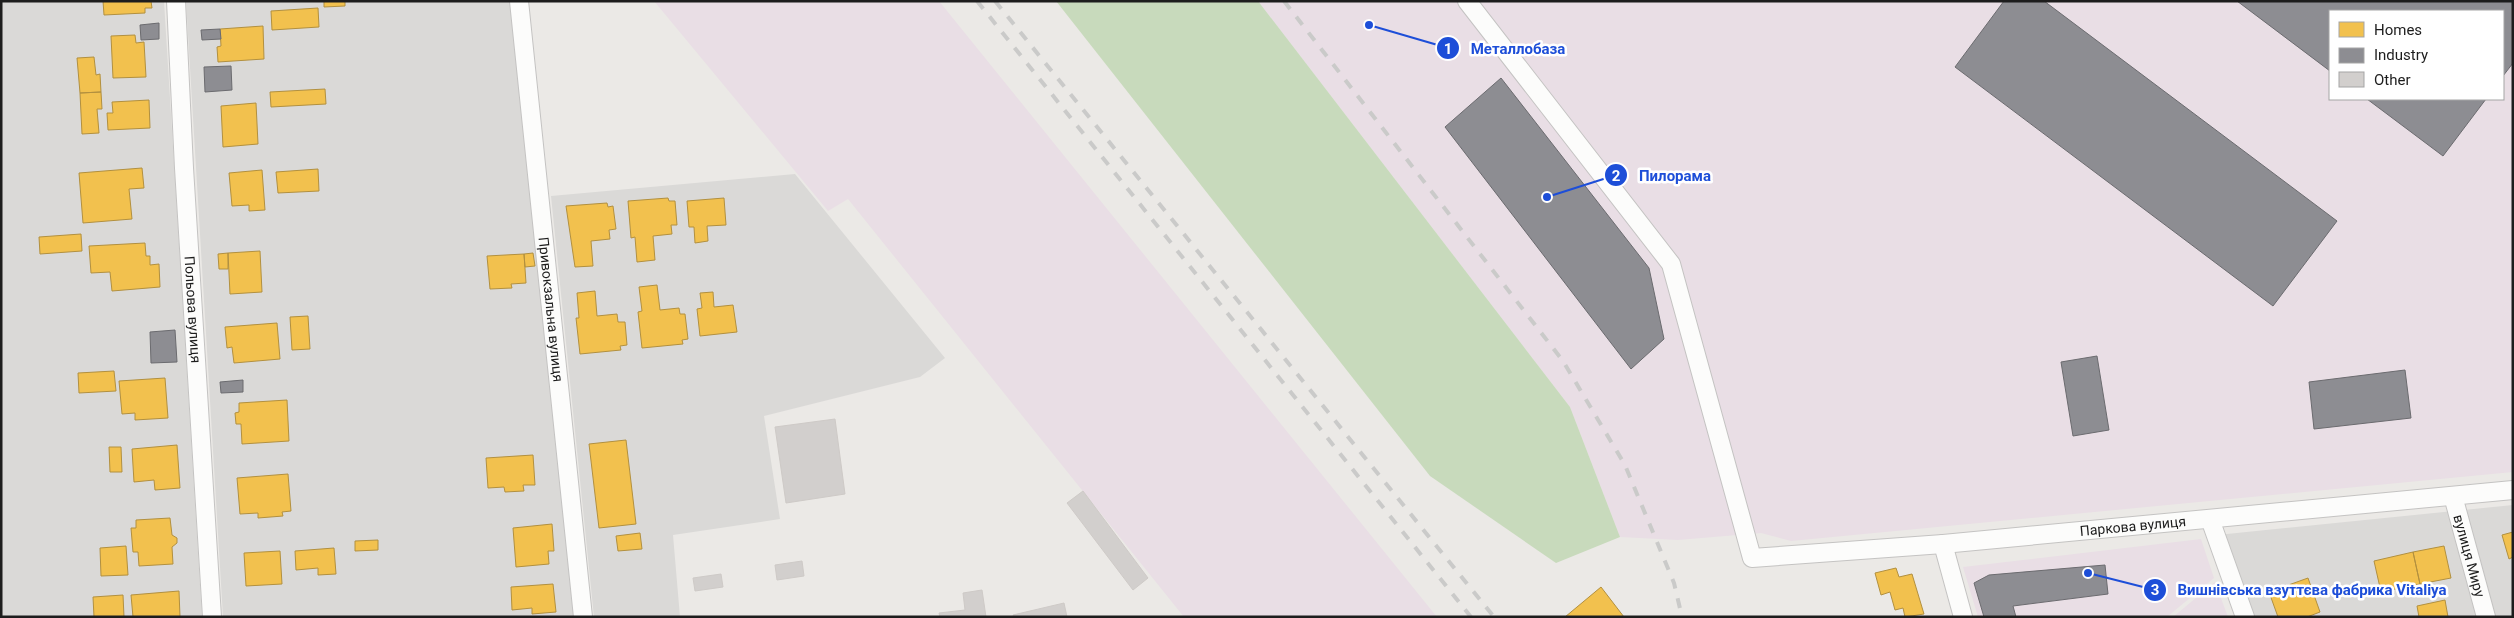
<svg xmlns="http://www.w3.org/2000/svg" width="2514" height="618" font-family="Roboto,sans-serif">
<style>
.residential{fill:#dad9d7}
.industrial{fill:#e9dee5;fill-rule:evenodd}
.forest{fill:#c8dabc}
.homes{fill:#f2c14e;stroke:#b2903f}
.industry{fill:#8d8d92;stroke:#6b6b6f}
.building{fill:#d2cfcd;stroke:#cecac7}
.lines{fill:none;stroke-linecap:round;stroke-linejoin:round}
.minor-casing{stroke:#c4c3c2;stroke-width:20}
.minor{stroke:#fcfcfb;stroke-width:18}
.rail{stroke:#cacac9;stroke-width:4;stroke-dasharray:10 10;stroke-linecap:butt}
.labels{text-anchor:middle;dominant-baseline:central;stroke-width:5;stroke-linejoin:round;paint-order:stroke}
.street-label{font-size:14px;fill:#1d1d1d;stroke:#fff}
.leader{fill:none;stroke:#1d4ed8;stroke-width:2}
.callout-dot{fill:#1d4ed8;stroke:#fff;stroke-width:2}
.mark-label{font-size:15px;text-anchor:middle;font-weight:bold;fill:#fff}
.callout-label{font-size:15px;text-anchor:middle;font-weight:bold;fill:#1d4ed8;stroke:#fff;stroke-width:5;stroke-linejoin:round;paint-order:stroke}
</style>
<rect width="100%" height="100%" fill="#ebe9e6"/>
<path class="residential" d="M1,1H164L202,617H1Z
M186,1H512L577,617H223Z
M795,174L945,358L920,377L764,416L780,519L673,535L680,617H594L551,196Z
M2513,505V617H2249L2217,535Z"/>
<path class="industrial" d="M654,1H939L1437,617H1184L848,199L828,211Z
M1258,1H2513V472L1791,541L1761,533L1678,540L1620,537L1570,407ZM2330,11H2503V99H2330Z
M2201,539L2214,578L2167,617H1978L1963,567Z
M2215,582L2228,617H2173Z"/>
<path class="forest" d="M1056,1H1258L1570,407L1620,537L1556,563L1430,476Z"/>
<path class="homes" d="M103,1H151L152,8H145V13L104,15Z
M324,1H345V6L324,7Z
M318,8L319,27L272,30L271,11Z
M263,26L264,59L218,62L217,47L221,46L220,29Z
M135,35L136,43L144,42L146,77L113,78L111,36Z
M94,57L96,75L100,74L101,92L80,93L77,58Z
M325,89L326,104L271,107L270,92Z
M101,92L102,109H97L99,133L82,134L80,93Z
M149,100L150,128L108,130L107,113H113L112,102Z
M256,103L258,144L223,147L221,106Z
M142,168L144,188L129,189L132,219L83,223L79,173Z
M318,169L319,191L278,193L276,172Z
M262,170L265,210L249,211V205L232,206L229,173Z
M668,198L669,201H675L677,225H671L672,234L653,236L655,260L637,262L635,237L631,238L628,201Z
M724,198L726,225L707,226L708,241L695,243L694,227H689L687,201Z
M607,203L608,207L613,206L616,229L609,230L610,239L591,241L593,266L575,267L566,206Z
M81,234L82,251L40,254L39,237Z
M145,243L146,256H150V265L159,264L160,287L112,291L110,272L91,273L89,246Z
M260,251L262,292L230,294L228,253Z
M228,253V269H219L218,254Z
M533,253L535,266L525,267L524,254Z
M524,254L526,283L511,284L512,288L490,289L487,256Z
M657,285L660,310L679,308L680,314H685L688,339L682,340L683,344L642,348L638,312L642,311L639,287Z
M595,291L597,316L617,314L618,322H625L627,345L620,346L621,350L580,354L576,318H579L577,293Z
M713,292L714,307L733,305L737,332L700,336L697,309L702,308L700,293Z
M308,316L310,349L292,350L290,317Z
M277,323L280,359L234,363L232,347L227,348L225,327Z
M114,371L116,391L79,393L78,373Z
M165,378L168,418L135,420V413L122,414L119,381Z
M287,400L289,441L242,444L241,424H236L235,413L239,412V403Z
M626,440L636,524L599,528L589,444Z
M177,445L180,488L155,490L154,480L134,482L132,449Z
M109,447H121L122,472H110Z
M533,455L535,485H523L524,491L505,492L504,487L488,488L486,458Z
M288,474L291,511L282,512L283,516L258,518V513L240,514L237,478Z
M170,518L172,535L177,538V543L172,547L173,564L139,566L138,552H133L131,528H136V520Z
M552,524L554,551H548L549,564L516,567L513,528Z
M2513,532V557L2509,559L2502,535Z
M640,533L642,549L618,551L616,536Z
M378,540V550L355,551V541Z
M126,546L128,575L101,576L100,548Z
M2444,546L2451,578L2420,584L2413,552Z
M334,548L336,574L318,575V568L296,570L295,551Z
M280,551L282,584L246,586L244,553Z
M2413,552L2420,584L2381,592L2374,561Z
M1896,568L1899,577L1912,574L1924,614L1905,617L1903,608L1895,610L1890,592L1881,595L1875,573Z
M2308,578L2320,612L2307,617H2278L2269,592Z
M553,584L556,612L532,614V608L512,610L511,587Z
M1601,587L1624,617H1565Z
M179,591L180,617H133L131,595Z
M123,595L124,617H94L93,597Z
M2445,600L2448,617H2419L2417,606Z"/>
<path class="industry" d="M2004,1H2044L2337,221L2273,306L1955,67Z
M2237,1H2513V63L2503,76V11H2330V71Z
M159,23V39L141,40L140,25Z
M220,29L221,39L202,40L201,30Z
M231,66L232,90L205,92L204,67Z
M1501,78L1649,268L1664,339L1631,369L1445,127Z
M2367,99H2486L2443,156Z
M175,330L177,362L151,363L150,332Z
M2097,356L2109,430L2073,436L2061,362Z
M2405,370L2411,418L2314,429L2309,382Z
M243,380V392L221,393L220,382Z
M2105,565L2108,594L2013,606L2016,617H1984L1974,583L1989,575Z"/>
<path class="building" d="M835,419L845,494L786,503L775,427Z
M1083,491L1148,578L1133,590L1067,503Z
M802,561L804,576L777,580L775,565Z
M721,574L723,587L695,591L693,578Z
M982,590L986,617H940L939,613L965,610L963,593Z
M1064,603L1067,617H1014L1013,615Z"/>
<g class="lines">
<g class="minor-casing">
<g id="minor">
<path id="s1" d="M176,1L184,168L212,617"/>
<path id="s2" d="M519,1L583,617"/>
<path id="s3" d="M1467,1L1671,264L1752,558L1943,544L2513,490"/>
<path id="s4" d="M2453,496L2486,617"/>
<path d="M2210,519L2245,617"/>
<path d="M1943,544L1963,617"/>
</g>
</g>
<use href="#minor" class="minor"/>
<path class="rail" d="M977,1L1471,617
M995,1L1494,617
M1284,1L1563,361L1625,465L1674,583L1682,617"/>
</g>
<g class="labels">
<g class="street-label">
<text stroke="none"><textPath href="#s1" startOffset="309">Польова вулиця</textPath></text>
<text stroke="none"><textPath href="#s2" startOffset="310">Привокзальна вулиця</textPath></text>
<text stroke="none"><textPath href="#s3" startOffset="1020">Паркова вулиця</textPath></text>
<text stroke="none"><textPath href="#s4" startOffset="62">вулиця Миру</textPath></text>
</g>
</g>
<path class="leader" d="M1369 25L1448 48M1547 197L1616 175M2088 573L2155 590"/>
<g class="callout-dot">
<circle cx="1369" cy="25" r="5"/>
<circle cx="1547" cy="197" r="5"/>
<circle cx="2088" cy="573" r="5"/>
<circle cx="1448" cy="48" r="12"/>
<circle cx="1616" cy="175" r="12"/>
<circle cx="2155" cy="590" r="12"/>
</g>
<g class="mark-label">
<text x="1448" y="54">1</text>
<text x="1616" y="181">2</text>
<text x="2155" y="595">3</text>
</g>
<g class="callout-label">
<text x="1518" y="54">Металлобаза</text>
<text x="1675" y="181">Пилорама</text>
<text x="2312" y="595">Вишнівська взуттєва фабрика Vitaliya</text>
</g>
<rect width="2514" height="618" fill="none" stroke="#1d1d1d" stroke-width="5"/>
<rect x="2329" y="10" width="175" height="90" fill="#ffffff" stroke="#a5a5a5"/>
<rect x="2339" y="22" width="25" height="15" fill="#f2c14e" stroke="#a5a5a5"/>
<text x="2374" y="35" font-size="15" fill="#1d1d1d">Homes</text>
<rect x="2339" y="48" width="25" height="15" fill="#8d8d92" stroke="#a5a5a5"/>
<text x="2374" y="60" font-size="15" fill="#1d1d1d">Industry</text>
<rect x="2339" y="72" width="25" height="15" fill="#d2cfcd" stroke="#a5a5a5"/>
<text x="2374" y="85" font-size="15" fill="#1d1d1d">Other</text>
</svg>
